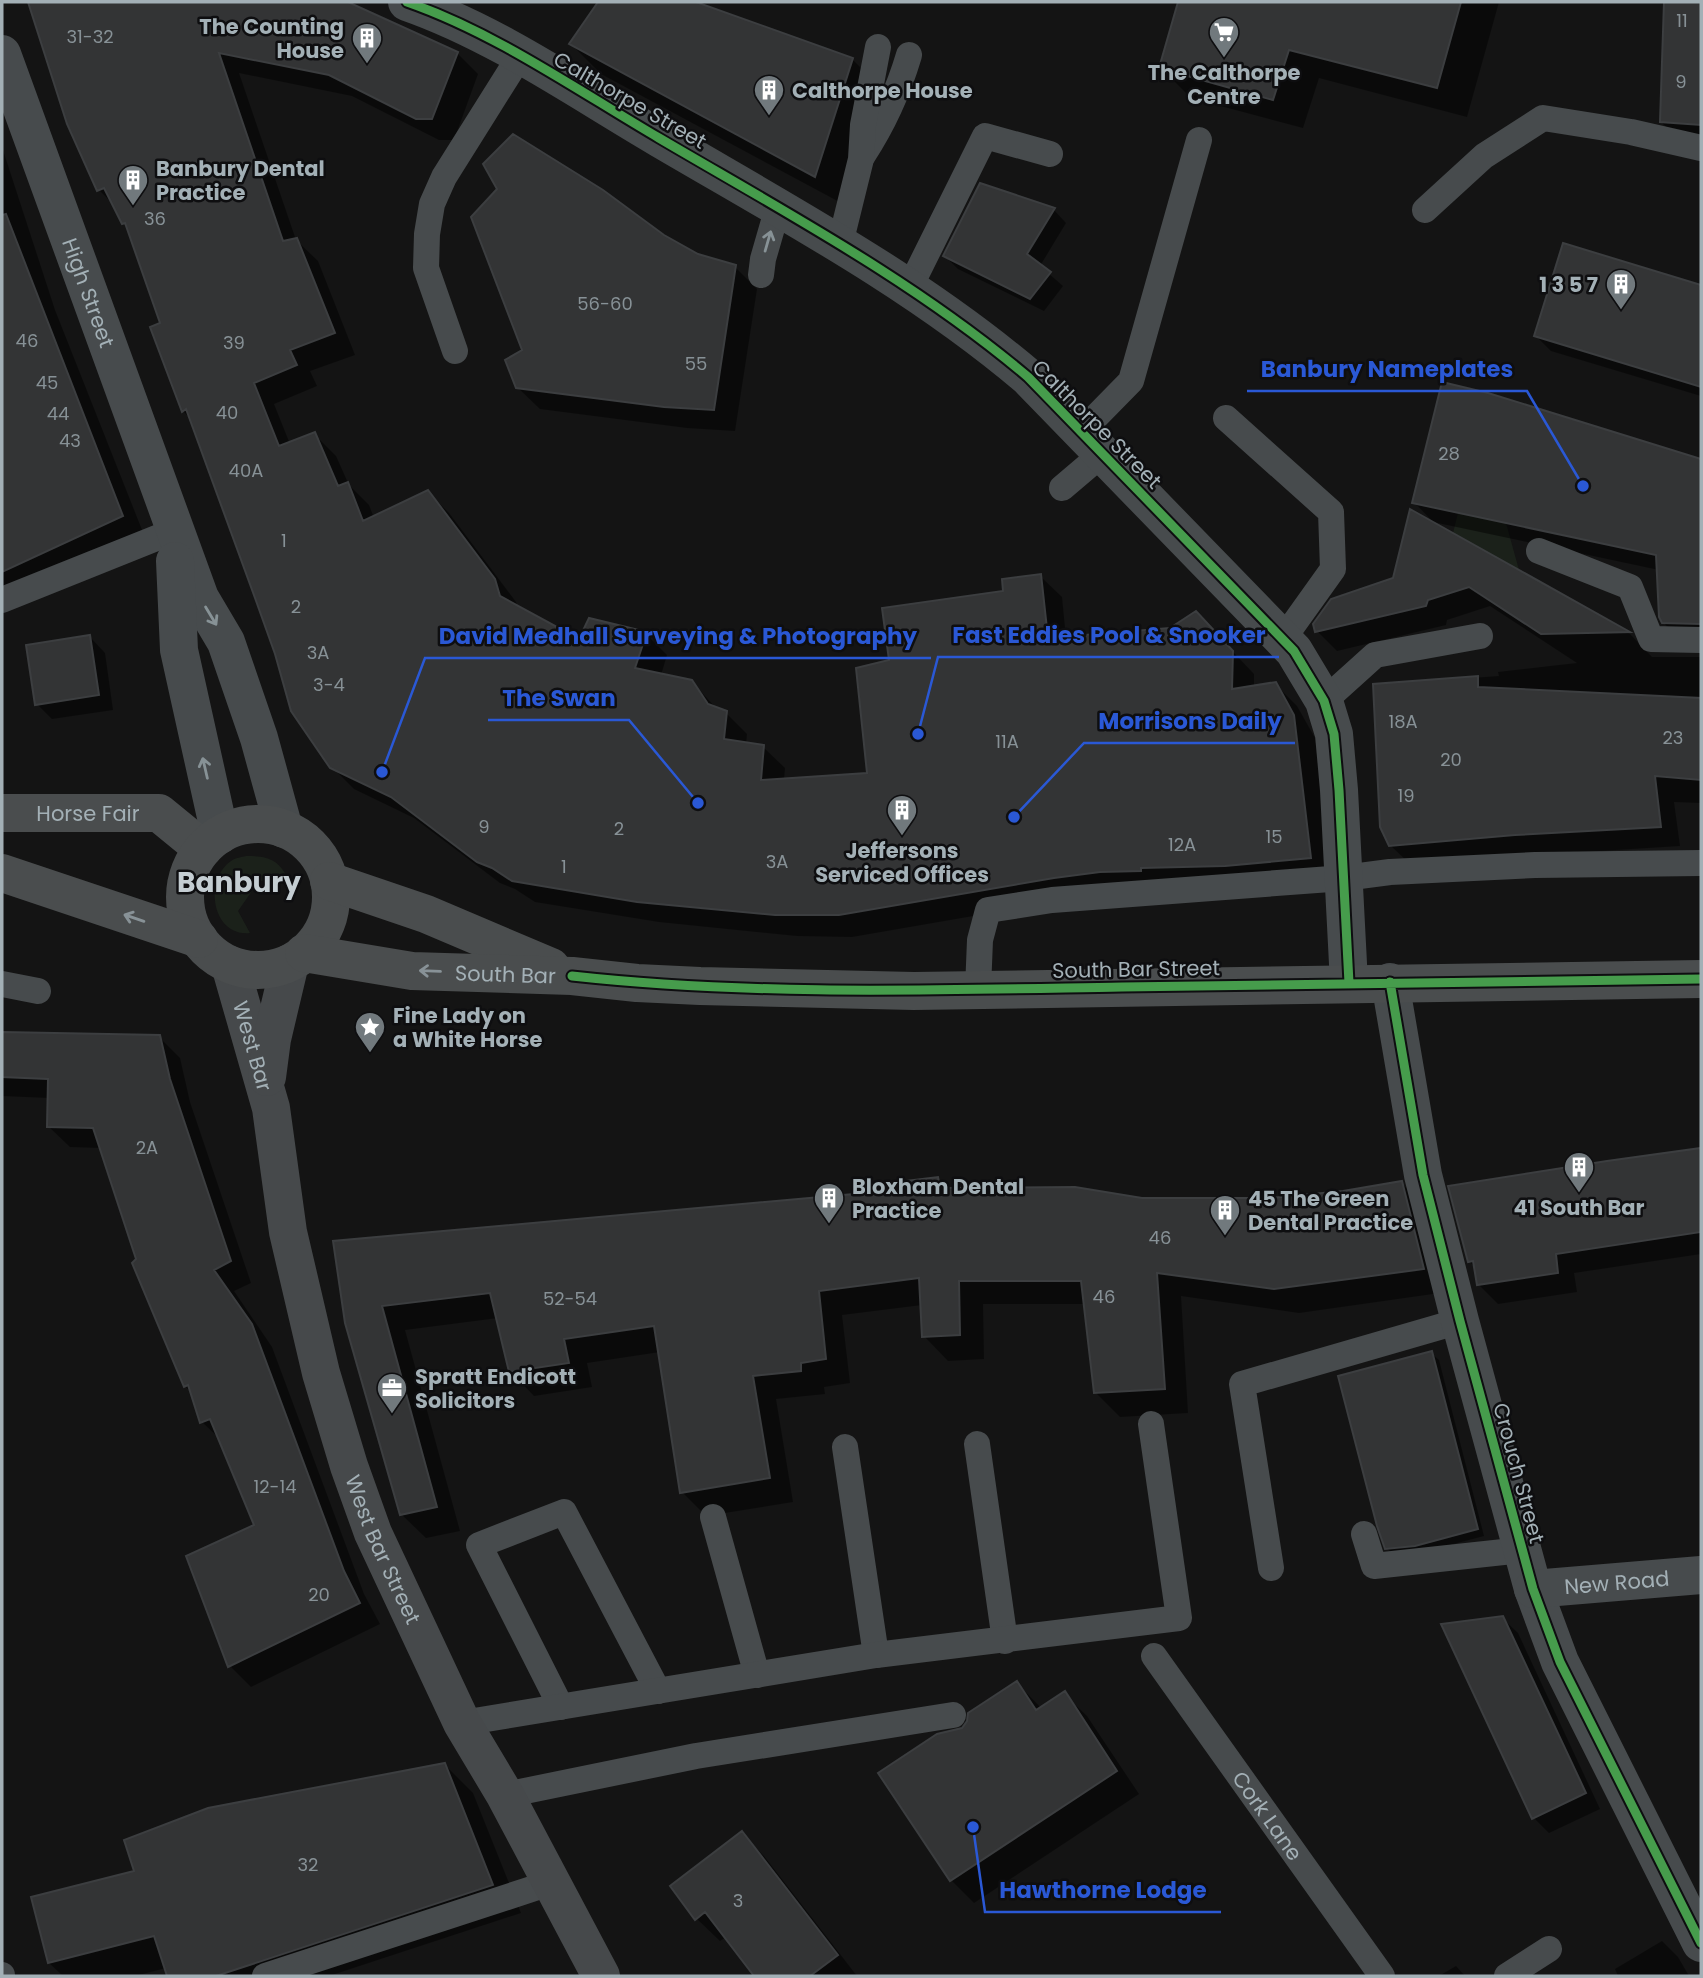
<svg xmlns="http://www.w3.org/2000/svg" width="1703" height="1978" font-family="Poppins,sans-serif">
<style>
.green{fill:#1b211a}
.shadow{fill:#0007}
.building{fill:#333435;stroke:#3c3e40;stroke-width:2}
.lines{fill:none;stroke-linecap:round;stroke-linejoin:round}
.service{stroke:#474b4d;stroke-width:26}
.minor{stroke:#474b4d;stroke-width:38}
.tertiary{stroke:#474b4d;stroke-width:38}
.secondary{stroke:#46494b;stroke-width:38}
.primary{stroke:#4a4d4e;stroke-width:38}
.cycleway-casing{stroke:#0e0e10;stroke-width:13}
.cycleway{stroke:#469c4c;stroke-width:9}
.oneway{stroke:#879296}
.oneway2{stroke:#889297}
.labels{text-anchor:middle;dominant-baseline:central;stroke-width:5;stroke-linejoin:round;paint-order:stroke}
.number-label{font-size:18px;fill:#879196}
.poi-label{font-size:21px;font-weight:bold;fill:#a3b0b6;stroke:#0e0e10;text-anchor:start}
.street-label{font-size:21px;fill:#a3b0b6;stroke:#0e0e10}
.district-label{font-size:28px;font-weight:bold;fill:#c4cdd2;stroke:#0e0e10}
.leader{fill:none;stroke:#2a58d5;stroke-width:2.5}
.callout-dot{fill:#2a58d5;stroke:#0e0e10;stroke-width:2.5}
.callout-label{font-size:23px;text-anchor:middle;font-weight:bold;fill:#2a58d5;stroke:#0e0e10;stroke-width:5;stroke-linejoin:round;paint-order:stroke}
</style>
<rect width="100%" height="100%" fill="#141414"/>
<path class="green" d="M1458,513L1506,523L1519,570L1487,581L1449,549Z
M246,856C271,856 278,860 290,881H259L238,911L250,933C212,937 203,880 231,861C235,858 242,857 246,856Z"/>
<path class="shadow" d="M29,2H210L245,15L249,2H340L355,5L457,53L478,74L454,140H439L352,96L239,73L296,240L318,261L355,355L310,371L317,386L274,404L290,444L315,435L336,456L349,485L369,505L374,518L428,492L449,513L516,602L518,608L580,642L646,634L667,655L661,675L691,681L717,709L726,713L747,734L746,744L763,747L785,768L784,780L869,774L891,661L1005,592L1040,576L1062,597L1066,638L1217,635L1254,674V687L1275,684L1297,706L1315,738L1332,879L1077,898L852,937L797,936L659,922L535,902L515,889L500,883L414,818L354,789L332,767L277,653L192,420L183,411L162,324L128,228L116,207L99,190L69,123Z
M601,2H690L852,59L882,89L845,205L601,74L571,44Z
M1180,2H1499L1467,117L1319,78L1303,128L1191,98L1161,68Z
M1666,2H1701V152L1691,151L1661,122Z
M2,147L55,310L146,540L2,604V515L5,513L2,505Z
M1054,210L1066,223L1040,266L1063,286L1044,311L958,269L945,256Z
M663,237L697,256L735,267L757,289L735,431L687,428L540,409L517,387L524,350Z
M1564,245L1701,287V396L1551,351L1536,336Z
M1488,395L1701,461V644L1683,643L1663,622L1659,570L1433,522L1414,502Z
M1411,512L1630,634L1652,657H1701V803L1674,802L1680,846L1536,855L1411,865L1390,845L1375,685L1499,676L1498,672L1577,663L1490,606L1447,620L1446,625L1337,651L1317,631L1394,579Z
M90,637L105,653L113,710L52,719L37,704Z
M2,1033L159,1037L180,1058L190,1102L251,1283L234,1291L272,1347L364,1594L380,1624L251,1687L230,1666L188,1557L256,1526L221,1440L202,1422L192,1393L185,1386L138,1259L101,1148L70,1147L48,1126L49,1098L2,1096Z
M1701,1150V1254L1574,1273L1577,1292L1498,1304L1478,1284L1476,1268L1469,1261L1608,1162Z
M937,1179L948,1190L1141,1200H1271L1343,1192L1401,1182L1425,1207L1447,1292L1299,1313L1181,1296L1188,1413L1120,1417L1095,1392L1085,1304H983L984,1359L948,1361L924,1336L922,1305L842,1315L850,1383L824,1387L825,1394L776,1399L793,1502L706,1516L682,1492L660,1352L587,1363L592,1387L534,1396L510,1371L498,1318L405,1330L460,1531L426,1538L401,1514L335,1243L866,1195Z
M1431,1353L1439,1360L1484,1536L1423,1552L1394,1555L1387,1548Z
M1502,1618L1518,1633L1600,1809L1549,1833L1534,1818Z
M1017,1683L1042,1709L1064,1694L1087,1716L1139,1794L974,1903L951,1880L880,1773L963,1729Z
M445,1765L473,1793L521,1913L329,1976H169L166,1968L135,1976H63L49,1963L136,1872Z
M741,1833L764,1856L857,1976H756L726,1937L720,1941L697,1919Z
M1662,1941L1678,1957L1689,1976H1618L1615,1969Z
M1456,1966L1465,1976H1439Z"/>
<path class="building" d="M28,2H348L458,52L432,119H416L329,75L219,53L283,241L297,238L335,333L290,350L297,365L254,383L279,446L315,432L338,486L348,482L363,521L428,490L495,579L500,596L579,639L589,618L647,632L635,668L692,680L708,704L727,711L724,739L764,745L761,780L867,773L856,668L889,660L882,608L1003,591L1002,579L1041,574L1048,638L1170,628L1196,611L1233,651L1232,689L1276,682L1294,715L1311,858L1225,866L1141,868V871L1100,872L1054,878L839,915H775L637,902L512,881L492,868L477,862L391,797L330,768L291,711L275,654L255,598L186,409L182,412L150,327L160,323L125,223L122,224L104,188L97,191L67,124Z
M598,2H696L853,58L815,177L569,44Z
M1178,2H1461L1437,88L1289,50L1273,100L1159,68Z
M1664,2H1701V125L1660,122Z
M513,134L603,190L664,235L698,254L736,265L714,410L664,407L516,388L505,360L522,350L471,217L497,189L483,164Z
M980,183L1055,208L1027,254L1051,272L1030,299L943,256Z
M6,214L123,516L2,572V215Z
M1563,243L1701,285V387L1534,336Z
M1442,382L1488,393L1701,459V624L1662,623L1659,617L1656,555L1412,503Z
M1410,509L1630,632L1541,634L1469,587L1428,600L1426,606L1315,632L1313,624L1331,599L1393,578Z
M90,635L99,695L35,705L26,645Z
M1478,676V687L1701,698V780L1655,776L1661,827L1515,835L1389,846L1380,827L1373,684Z
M2,1032L160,1035L170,1079L231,1261L214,1270L252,1324L344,1571L360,1603L228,1667L186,1556L254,1525L210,1419L200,1423L188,1385L184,1387L132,1263L136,1259L93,1128L47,1127L48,1079L2,1077Z
M1701,1148V1232L1556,1254L1558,1273L1477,1285L1473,1261L1468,1262L1448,1186L1607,1161Z
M938,1177L940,1188L1075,1187L1142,1198H1271L1343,1191L1402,1181L1424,1269L1274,1289L1157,1273L1165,1389L1094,1393L1081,1281H959L960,1335L922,1337L919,1278L819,1291L826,1359L801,1363V1371L753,1376L770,1478L680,1493L654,1326L564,1339L569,1363L509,1372L490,1293L382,1306L437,1507L400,1515L345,1323L333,1241L865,1193V1186Z
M1432,1351L1478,1529L1415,1546L1385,1549L1377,1526L1338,1376Z
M1503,1616L1586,1793L1532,1819L1441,1624Z
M1017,1681L1036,1710L1065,1691L1117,1771L950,1881L878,1773L937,1734L962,1728L967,1721L968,1713Z
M445,1763L493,1885L216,1976H167L154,1936L48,1963L31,1897L134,1871L124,1840L208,1808Z
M742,1831L838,1955L810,1976H754L705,1912L695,1920L670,1886Z"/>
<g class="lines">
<g class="service">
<path d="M863,155C884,123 898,92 909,55"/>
<path d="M1425,210L1484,156L1543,118L1631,132L1701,148"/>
<path d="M840,244L861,159L863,125L878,47"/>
<path d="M761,275L763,259L778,207"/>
<path d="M909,289L985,136L1050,154"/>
<path d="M455,351L426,268L427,234L432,204L444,177L520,56"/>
<path d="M1226,418L1331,512L1333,569L1283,639"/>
<path d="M1081,432L1131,381L1199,140"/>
<path d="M1062,488L1102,454"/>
<path d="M1539,551L1630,587L1651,639L1701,640"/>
<path d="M2,600L174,531"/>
<path d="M1324,701L1375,655L1480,636"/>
<path d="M2,984L38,991"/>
<path d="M978,989L980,940L988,910L1052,900L1344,878L1390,872L1535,865L1701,863"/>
<path d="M977,1444L1005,1641"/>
<path d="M845,1447L876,1655"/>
<path d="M713,1517L757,1675"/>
<path d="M1364,1534L1374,1566L1522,1550"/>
<path d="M1271,1568L1242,1384L1460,1321"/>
<path id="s1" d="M1154,1656L1382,1976"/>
<path d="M561,1707L479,1545L564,1512L658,1691"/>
<path d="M462,1723L876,1655L1179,1618L1151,1424"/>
<path d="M505,1795L696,1756L953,1715"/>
<path d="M2,1975V1976"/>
<path d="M265,1976L550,1883"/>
<path d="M1507,1976L1549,1949"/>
</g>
<g class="minor">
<path d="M407,2C496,33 577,90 659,138C785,212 916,282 1028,377L1294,651L1324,701L1334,734L1339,790L1349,983"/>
<path d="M1390,982L1423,1175L1460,1321L1533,1589L1560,1662L1701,1943"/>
<path id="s2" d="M1533,1589L1701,1575"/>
</g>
<g class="tertiary">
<path id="s3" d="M2,54L200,598L226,642L259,738L284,829"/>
<path d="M175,561L179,650L220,835"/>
</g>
<g class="secondary">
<path id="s4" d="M230,965L271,1108L288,1232L321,1373L349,1466L373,1533L462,1723L505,1795L601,1976"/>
<path d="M267,1077L272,1039L290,963"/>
</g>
<g class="primary">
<path id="s5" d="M2,813H159L203,849"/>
<circle cx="258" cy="897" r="73"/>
<path d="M2,873L199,939"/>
<path d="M329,881L426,914L551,967"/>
<path id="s6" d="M304,953L412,971L572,976L637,983L700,986L914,991L1701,979"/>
</g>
<g class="cycleway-casing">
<path id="cycleway" d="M407,2C496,33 577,90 659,138C785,212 916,282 1028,377L1294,651L1324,701L1334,734L1339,790L1349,983
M572,976C754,996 939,990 1122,987C1315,983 1508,981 1701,979
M1390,982L1423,1175L1460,1321L1533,1589L1560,1662L1701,1943"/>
</g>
<use href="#cycleway" class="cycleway"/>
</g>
<defs><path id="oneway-shaft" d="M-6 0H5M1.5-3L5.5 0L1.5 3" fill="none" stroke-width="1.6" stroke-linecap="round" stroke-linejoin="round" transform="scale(1.75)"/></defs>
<g class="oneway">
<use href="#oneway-shaft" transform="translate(768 241) rotate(-74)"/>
<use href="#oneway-shaft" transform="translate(211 616) rotate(59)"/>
<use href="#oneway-shaft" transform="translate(205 768) rotate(-103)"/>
</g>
<g class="oneway2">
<use href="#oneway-shaft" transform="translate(134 918) rotate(-161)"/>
<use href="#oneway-shaft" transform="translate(430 971) rotate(-178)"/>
</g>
<defs>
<g id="supermarket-pin" transform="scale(1.575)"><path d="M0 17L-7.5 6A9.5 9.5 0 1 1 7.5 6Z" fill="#71797d" stroke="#0e0e10"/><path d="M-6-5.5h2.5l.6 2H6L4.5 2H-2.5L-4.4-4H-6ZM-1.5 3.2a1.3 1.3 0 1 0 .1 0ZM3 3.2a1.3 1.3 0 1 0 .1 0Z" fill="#fff"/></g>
<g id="building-pin" transform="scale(1.575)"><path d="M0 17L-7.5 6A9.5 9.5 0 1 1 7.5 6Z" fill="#71797d" stroke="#0e0e10"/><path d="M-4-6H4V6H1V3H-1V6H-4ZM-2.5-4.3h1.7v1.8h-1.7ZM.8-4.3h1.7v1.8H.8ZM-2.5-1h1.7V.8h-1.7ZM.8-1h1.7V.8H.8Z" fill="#fff"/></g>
<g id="sight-pin" transform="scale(1.575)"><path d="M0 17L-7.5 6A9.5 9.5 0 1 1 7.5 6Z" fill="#71797d" stroke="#0e0e10"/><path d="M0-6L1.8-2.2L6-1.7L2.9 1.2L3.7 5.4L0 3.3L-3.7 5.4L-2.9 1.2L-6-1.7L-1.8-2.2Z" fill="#fff"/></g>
<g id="office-pin" transform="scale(1.575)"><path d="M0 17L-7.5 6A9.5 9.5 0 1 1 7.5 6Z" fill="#71797d" stroke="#0e0e10"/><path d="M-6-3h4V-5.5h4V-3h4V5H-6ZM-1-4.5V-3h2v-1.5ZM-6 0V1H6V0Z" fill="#fff"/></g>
</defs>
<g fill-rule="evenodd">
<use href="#supermarket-pin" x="1224" y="32"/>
<use href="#building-pin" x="367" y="38"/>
<use href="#building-pin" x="769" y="90"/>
<use href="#building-pin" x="133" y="180"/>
<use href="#building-pin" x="1621" y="284"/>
<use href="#building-pin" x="902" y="810"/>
<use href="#sight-pin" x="370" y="1027"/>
<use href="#building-pin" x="1579" y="1167"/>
<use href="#building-pin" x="829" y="1198"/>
<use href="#building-pin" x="1225" y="1210"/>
<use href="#office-pin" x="392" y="1388"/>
</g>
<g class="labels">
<g class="number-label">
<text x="1682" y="20">11</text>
<text x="90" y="36">31-32</text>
<text x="1681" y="81">9</text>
<text x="155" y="218">36</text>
<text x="605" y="303">56-60</text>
<text x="27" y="340">46</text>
<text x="234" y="342">39</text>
<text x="696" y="363">55</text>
<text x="47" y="382">45</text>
<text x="227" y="412">40</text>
<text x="58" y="413">44</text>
<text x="70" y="440">43</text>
<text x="1449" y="453">28</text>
<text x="246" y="470">40A</text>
<text x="284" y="540">1</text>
<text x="296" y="606">2</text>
<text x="318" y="652">3A</text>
<text x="329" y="684">3-4</text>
<text x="1403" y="721">18A</text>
<text x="1673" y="737">23</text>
<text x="1007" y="741">11A</text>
<text x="1451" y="759">20</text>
<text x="1406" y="795">19</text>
<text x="484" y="826">9</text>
<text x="619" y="828">2</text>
<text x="1274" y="836">15</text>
<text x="1182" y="844">12A</text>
<text x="777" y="861">3A</text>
<text x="564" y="866">1</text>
<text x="147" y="1147">2A</text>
<text x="1160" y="1237">46</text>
<text x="1104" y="1296">46</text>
<text x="570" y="1298">52-54</text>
<text x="275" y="1486">12-14</text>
<text x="319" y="1594">20</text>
<text x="308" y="1864">32</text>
<text x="738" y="1900">3</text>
</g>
<g class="poi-label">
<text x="344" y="26" text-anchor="end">The Counting<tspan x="344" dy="24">House</tspan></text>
<text x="1224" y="72" text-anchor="middle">The Calthorpe<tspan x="1224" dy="24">Centre</tspan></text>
<text x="792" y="90">Calthorpe House</text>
<text x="156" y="168">Banbury Dental<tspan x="156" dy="24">Practice</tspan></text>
<text x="1598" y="284" text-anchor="end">1 3 5 7</text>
<text x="902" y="850" text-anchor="middle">Jeffersons<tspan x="902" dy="24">Serviced Offices</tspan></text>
<text x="393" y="1015">Fine Lady on<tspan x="393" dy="24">a White Horse</tspan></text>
<text x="852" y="1186">Bloxham Dental<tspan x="852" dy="24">Practice</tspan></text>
<text x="1248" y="1198">45 The Green<tspan x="1248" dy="24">Dental Practice</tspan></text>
<text x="1579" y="1207" text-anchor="middle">41 South Bar</text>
<text x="415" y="1376">Spratt Endicott<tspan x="415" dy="24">Solicitors</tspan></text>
</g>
<g class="street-label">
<text transform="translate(630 100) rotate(30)">Calthorpe Street</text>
<text stroke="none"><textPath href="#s3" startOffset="254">High Street</textPath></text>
<text transform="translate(1097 424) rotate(45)">Calthorpe Street</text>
<text stroke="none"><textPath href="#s5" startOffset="86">Horse Fair</textPath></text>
<text transform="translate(1136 969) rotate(-1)">South Bar Street</text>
<text stroke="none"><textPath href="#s6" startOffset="203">South Bar</textPath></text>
<text stroke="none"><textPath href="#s4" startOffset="84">West Bar</textPath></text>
<text transform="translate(1519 1473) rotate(75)">Crouch Street</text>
<text stroke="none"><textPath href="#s4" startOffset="606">West Bar Street</textPath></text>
<text stroke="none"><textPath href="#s2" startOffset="84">New Road</textPath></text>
<text stroke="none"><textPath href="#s1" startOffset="196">Cork Lane</textPath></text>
</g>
<g class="district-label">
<text x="239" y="882">Banbury</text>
</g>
</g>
<path class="leader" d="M1583 486L1527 391H1247M918 734L938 657H1279M382 772L425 658H931M698 803L629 720H488M1014 817L1084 743H1295M973 1827L985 1912H1221"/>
<g class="callout-dot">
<circle cx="1583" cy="486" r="7"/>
<circle cx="918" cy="734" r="7"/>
<circle cx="382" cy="772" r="7"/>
<circle cx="698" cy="803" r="7"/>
<circle cx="1014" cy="817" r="7"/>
<circle cx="973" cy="1827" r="7"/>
</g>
<g class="callout-label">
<text x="1387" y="377">Banbury Nameplates</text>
<text x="1109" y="643">Fast Eddies Pool &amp; Snooker</text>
<text x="678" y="644">David Medhall Surveying &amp; Photography</text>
<text x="559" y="706">The Swan</text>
<text x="1190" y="729">Morrisons Daily</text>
<text x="1103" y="1898">Hawthorne Lodge</text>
</g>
<rect width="1703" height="1978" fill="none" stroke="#a3b0b6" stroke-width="7"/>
</svg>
